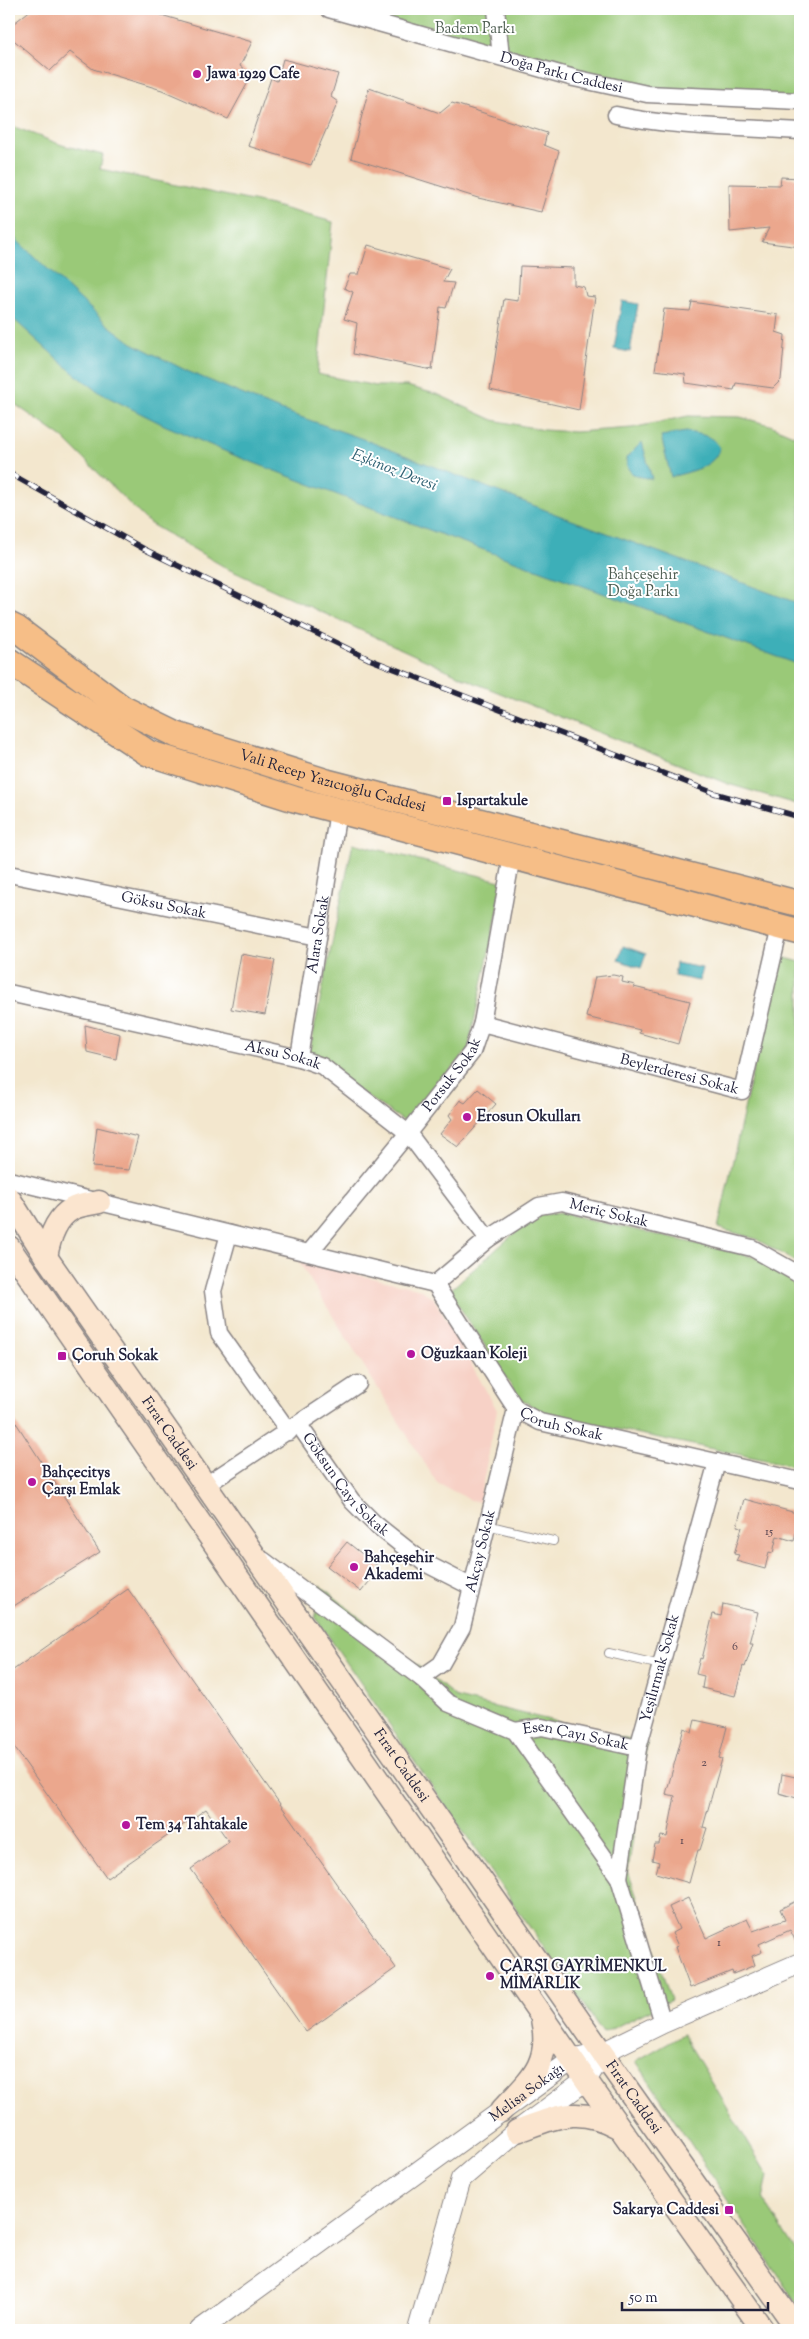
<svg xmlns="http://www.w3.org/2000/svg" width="809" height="2339" font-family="'Sorts Mill Goudy',serif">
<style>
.built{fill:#f7d1c6}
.green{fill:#9ac978;stroke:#5e765a}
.water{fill:#3eafb8;stroke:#30687a}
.building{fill:#eba78d}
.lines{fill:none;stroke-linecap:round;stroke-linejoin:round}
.service-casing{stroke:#8a8484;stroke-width:10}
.minor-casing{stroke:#8a8484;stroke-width:19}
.tertiary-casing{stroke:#8a8484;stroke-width:22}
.secondary-casing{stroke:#8a8484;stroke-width:25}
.primary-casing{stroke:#8a8484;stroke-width:28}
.service{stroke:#fff;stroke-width:8}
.minor{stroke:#fff;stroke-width:16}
.tertiary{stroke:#fff;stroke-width:20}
.secondary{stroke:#fbe5cf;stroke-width:22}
.primary{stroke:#f6be87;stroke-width:25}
.rail-casing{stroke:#22223b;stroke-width:5.5}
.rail{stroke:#fff;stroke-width:4;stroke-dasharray:11;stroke-linecap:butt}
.poi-dot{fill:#b5179e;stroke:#fff;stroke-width:2}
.labels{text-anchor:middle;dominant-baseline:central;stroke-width:4;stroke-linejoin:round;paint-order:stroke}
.number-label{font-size:12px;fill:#544350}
.park-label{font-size:15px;fill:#4c5c50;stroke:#fff}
.street-label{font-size:15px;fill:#22223b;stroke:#fff}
.poi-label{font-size:15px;font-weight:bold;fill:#22223b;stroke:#fff;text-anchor:start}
.water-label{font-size:16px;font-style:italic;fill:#2f6173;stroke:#fff}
</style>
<rect width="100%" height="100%" fill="#fff"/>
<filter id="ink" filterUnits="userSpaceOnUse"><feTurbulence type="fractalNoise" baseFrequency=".02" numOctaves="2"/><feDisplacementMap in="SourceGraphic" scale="10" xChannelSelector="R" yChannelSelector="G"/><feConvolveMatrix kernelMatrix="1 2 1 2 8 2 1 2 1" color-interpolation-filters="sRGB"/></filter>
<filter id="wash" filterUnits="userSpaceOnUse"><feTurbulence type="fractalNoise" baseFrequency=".0096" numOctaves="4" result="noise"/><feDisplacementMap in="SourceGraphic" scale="20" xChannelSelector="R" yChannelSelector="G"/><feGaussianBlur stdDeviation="1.12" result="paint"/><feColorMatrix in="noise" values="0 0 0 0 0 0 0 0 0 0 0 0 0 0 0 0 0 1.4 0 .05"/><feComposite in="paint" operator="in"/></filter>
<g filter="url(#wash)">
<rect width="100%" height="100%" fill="#f3e7ce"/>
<path class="built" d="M299,1262L417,1288L433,1297L497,1410L479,1502L471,1500L437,1483Z"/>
<path class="green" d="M329,9H800V101L647,94Z
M9,125L62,145L103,155L100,169L271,205L333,222L317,374L376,386H407L439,395L493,420L544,430L575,432L632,428L688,416L740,417L770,425L800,438V805L728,784L475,683L228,569L149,523L63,438L9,400Z
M353,843L504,882L468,1050L407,1123L308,1058Z
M778,956L800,962V1264L756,1239L718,1228Z
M562,1213L754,1257L800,1283V1467L548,1415L519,1398L449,1291L535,1215Z
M320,1585L457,1698L647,1743L628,1871L671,2000L603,2033L315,1617Z
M683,2034L768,2176L763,2199L800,2257V2309L636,2061Z"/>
<path class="water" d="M9,233L108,325L132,343L187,371L275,408L363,439L558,515L800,604V665L432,531L236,456L164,425L102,394L71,371L9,315Z
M622,301L638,304L630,352L614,349Z
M686,432C700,434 713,435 720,448C713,469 690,471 671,477L661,436Z
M642,442L652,479C636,476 627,476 626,458Z
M623,946L646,954L641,968L618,960Z
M676,963L702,968L699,981L674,976Z"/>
<g id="blocks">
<path class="building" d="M32,9H141L252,42L240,66L252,75L228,119L162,90L93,69L70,52L50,71L9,36V27Z
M283,59L338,74L331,97L338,102L311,165L248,146L271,78L277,81Z
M369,88L440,113L452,103L547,133L544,145L559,151L541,212L478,198L351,158Z
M781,177L800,178V247L762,242L769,228L730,232L729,184L780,185Z
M368,245L450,269L443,282L454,283L446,308L440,307L432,370L353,354L357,323L344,319L353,292L344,288L350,274H359Z
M520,266L574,268V285L584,287L586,296L595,297L579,410L490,390L504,299L518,301Z
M692,302L778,315L776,332L785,335L781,380L773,388L736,383L734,390L686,383L685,374L655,370L664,309L690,311Z
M241,954L275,960L265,1015L231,1009Z
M613,975L623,977L622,982L635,985L634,987L690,1001L678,1044L639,1033L640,1030L586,1017L595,977Z
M85,1025L120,1034L116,1059L87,1052Z
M478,1089L496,1104L458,1147L440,1134L452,1119L449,1115L460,1100L465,1103Z
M97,1127L138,1137L129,1170L92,1167Z
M9,1412L100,1552L9,1609Z
M744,1499L800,1514L794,1541L777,1536L773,1553L769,1552L765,1569L736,1561L739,1555L734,1554L742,1527L737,1526Z
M347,1542L380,1568L361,1592L327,1566Z
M128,1589L396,1968L306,2032L191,1869L229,1842L206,1809L107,1878L9,1740V1673Z
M723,1604L758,1612L750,1643H753L745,1667L743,1666L735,1696L702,1688L704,1676L696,1674L700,1658L702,1659L713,1614L721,1616Z
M695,1720L727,1727L719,1758L722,1759L703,1827L707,1828L700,1850H698L689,1883L656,1873L659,1862L652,1860L655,1844H659L661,1836L667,1837L675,1796L666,1794L684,1728L692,1732Z
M782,1774L800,1778V1799L779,1793Z
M688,1898L706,1938L747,1919L753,1931L785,1920L780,1909L800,1899V1950L790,1930L759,1944L762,1952L752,1956L755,1965L733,1974L732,1971L690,1988L675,1947L678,1946L672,1933L679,1929L669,1907Z"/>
</g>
</g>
<g filter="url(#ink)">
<use href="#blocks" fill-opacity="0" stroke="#8a8484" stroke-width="1"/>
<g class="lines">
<g class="service-casing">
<path id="service" d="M487,1525L553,1541
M609,1653L661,1665"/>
</g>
<g class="minor-casing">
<g id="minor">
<path id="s1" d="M329,9L574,78L647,94L800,101"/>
<path d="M496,9L501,57"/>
<path d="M616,115C676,128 739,127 800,131"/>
<path id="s2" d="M9,874L318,937"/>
<path id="s3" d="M9,993L299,1058L322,1066L408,1133L488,1239"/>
<path id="s4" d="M482,1023L742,1091L780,927"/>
<path id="s5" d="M299,1058L338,811"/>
<path id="s6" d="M9,1180L435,1284L516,1409L540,1422L800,1481"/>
<path d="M229,1234L213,1291L219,1333L289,1432"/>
<path id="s7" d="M309,1253L408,1133L472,1052L482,1023L512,856"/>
<path id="s8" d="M435,1284L488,1239L539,1206L562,1202L752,1248L800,1275"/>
<path id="s9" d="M299,1425L352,1501L374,1523L423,1562L472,1587"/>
<path d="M206,1485L358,1384"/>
<path d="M263,1560L421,1678L448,1703L515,1731L619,1878L663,2023"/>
<path id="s10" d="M421,1678L441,1664L462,1627L516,1409"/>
<path id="s11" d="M515,1731L542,1727L638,1748"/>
<path id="s12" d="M619,1878L638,1748L717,1462"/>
</g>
</g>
<g class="tertiary-casing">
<g id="tertiary">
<path id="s13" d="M200,2330L572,2060L602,2053L663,2023L800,1963"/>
<path d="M418,2330L461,2179L517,2131L586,2080L595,2066"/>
</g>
</g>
<g class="secondary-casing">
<g id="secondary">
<path id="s14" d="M9,1198L46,1257L602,2053L798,2330"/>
<path d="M9,1247L586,2080L763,2330"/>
<path d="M46,1257C49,1240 55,1218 72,1209C79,1205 91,1204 99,1202"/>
<path d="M501,2111C530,2080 552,2064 542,2019"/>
<path d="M517,2131C556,2117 578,2105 618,2127"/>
</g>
</g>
<g class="primary-casing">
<g id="primary">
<path id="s15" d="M9,625L17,629L122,708L177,735L327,782L800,904"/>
<path d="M9,661L148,753L294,799L800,932"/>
</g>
</g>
<use href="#service" class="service"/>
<use href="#minor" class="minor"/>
<use href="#tertiary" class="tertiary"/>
<use href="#secondary" class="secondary"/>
<use href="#primary" class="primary"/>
<g class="rail-casing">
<path id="rail" d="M9,473L144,549L369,659L714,793L800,817"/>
</g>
<use href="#rail" class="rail"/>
</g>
</g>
<g class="poi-dot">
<circle cx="197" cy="74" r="5"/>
<rect x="442" y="796" width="10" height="10" rx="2.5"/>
<circle cx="467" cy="1117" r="5"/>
<circle cx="411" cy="1354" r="5"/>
<rect x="57" y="1351" width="10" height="10" rx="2.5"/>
<circle cx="32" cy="1482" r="5"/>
<circle cx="354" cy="1567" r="5"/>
<circle cx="126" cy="1825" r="5"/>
<circle cx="490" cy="1976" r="5"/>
<rect x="724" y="2205" width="10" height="10" rx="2.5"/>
</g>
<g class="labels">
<g class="number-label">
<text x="769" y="1532">15</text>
<text x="735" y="1647">6</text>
<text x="704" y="1763">2</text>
<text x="682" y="1841">1</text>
<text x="719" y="1943">1</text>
</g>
<g class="park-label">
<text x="475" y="29">Badem Parkı</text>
<text x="643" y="575">Bahçeşehir<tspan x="643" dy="17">Doğa Parkı</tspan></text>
</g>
<g class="street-label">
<text stroke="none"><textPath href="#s1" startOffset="241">Doğa Parkı Caddesi</textPath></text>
<text stroke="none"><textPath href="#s15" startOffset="364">Vali Recep Yazıcıoğlu Caddesi</textPath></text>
<text stroke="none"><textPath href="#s2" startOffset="158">Göksu Sokak</textPath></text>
<text stroke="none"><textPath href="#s5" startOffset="125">Alara Sokak</textPath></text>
<text stroke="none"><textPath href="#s3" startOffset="281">Aksu Sokak</textPath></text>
<text stroke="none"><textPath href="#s7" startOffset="229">Porsuk Sokak</textPath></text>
<text stroke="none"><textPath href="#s4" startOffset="204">Beylerderesi Sokak</textPath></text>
<text stroke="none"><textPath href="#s8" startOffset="202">Meriç Sokak</textPath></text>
<text stroke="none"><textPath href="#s6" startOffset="636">Çoruh Sokak</textPath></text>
<text stroke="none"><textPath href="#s14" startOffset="285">Fırat Caddesi</textPath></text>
<text stroke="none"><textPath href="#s9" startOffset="76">Göksun Çayı Sokak</textPath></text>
<text stroke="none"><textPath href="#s10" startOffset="145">Akçay Sokak</textPath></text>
<text stroke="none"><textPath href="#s12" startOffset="214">Yeşilırmak Sokak</textPath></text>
<text stroke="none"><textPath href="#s11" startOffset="62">Esen Çayı Sokak</textPath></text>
<text stroke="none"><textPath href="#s14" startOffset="690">Fırat Caddesi</textPath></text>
<text stroke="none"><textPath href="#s13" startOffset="404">Melisa Sokağı</textPath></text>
<text stroke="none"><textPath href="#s14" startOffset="1095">Fırat Caddesi</textPath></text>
</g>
<g class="poi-label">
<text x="207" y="74">Jawa 1929 Cafe</text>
<text x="457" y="801">Ispartakule</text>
<text x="477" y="1117">Erosun Okulları</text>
<text x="421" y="1354">Oğuzkaan Koleji</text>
<text x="72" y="1356">Çoruh Sokak</text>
<text x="42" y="1473">Bahçecitys<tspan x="42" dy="17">Çarşı Emlak</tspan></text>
<text x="364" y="1558">Bahçeşehir<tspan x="364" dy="17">Akademi</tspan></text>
<text x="136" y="1825">Tem 34 Tahtakale</text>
<text x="500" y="1967">ÇARŞI GAYRİMENKUL<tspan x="500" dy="17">MİMARLIK</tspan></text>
<text x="719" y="2210" text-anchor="end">Sakarya Caddesi</text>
</g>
<g class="water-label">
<text transform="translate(394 471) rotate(21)">Eşkinoz Deresi</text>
</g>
</g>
<rect width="809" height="2339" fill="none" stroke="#fff" stroke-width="30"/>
<path d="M622 2302v8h146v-8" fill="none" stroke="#22223b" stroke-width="2.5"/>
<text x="629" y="2302" font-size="15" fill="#22223b" stroke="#ffffff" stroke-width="4" paint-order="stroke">50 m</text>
</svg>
